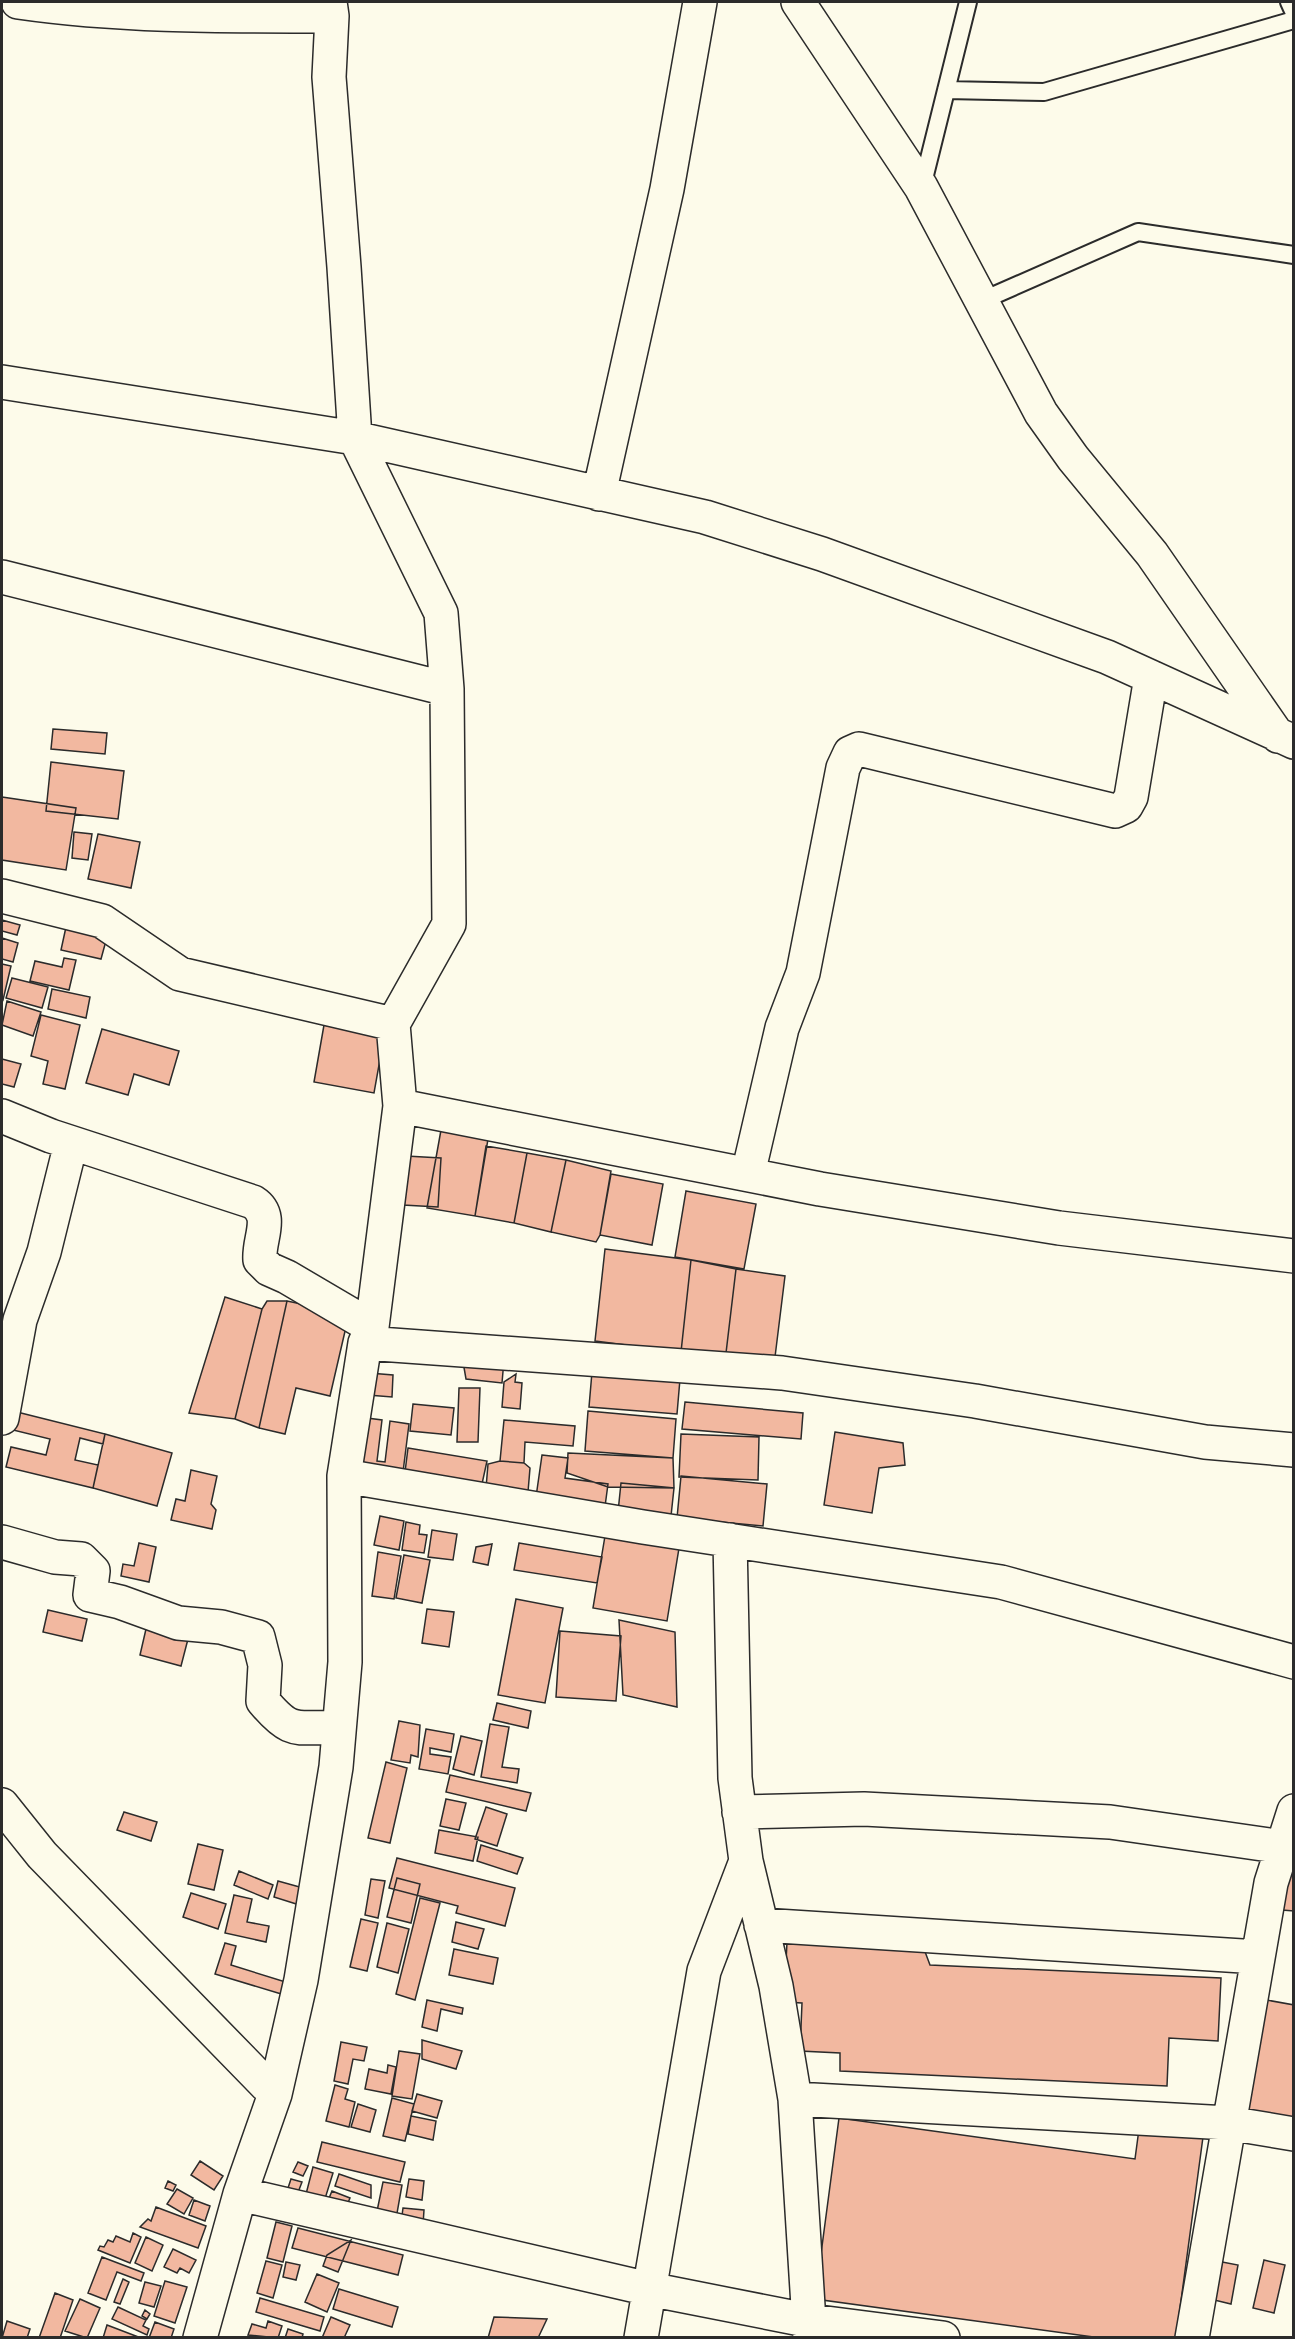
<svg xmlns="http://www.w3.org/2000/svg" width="1295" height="2339" font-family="Quicksand,sans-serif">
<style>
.building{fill:#f2b8a0;stroke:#2b2b2b;stroke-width:1.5}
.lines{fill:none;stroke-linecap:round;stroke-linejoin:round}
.lane-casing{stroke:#2b2b2b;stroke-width:20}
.street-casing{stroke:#2b2b2b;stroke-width:36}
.lane{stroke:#fdfbea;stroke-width:16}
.street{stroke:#fdfbea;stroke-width:33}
</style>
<rect width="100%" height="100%" fill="#fdfbea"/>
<path class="building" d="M53,729L107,733L105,754L51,749Z
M51,762L124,771L118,819L46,811Z
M2,797L76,808L66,870L2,860Z
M74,832L92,834L88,860L72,858Z
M98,834L140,842L131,888L88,879Z
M2,920L20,925L17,935L2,931Z
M66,927L107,937L101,959L61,950Z
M2,938L18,943L13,962L2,959Z
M64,958L76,960L69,990L30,981L35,961L62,967Z
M2,964L11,966L3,1000L2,999Z
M12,978L48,987L42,1008L6,998Z
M52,989L90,997L86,1018L48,1009Z
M7,1001L41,1012L33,1036L2,1025Z
M41,1015L80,1025L65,1089L43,1084L48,1061L31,1056Z
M324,1025L384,1037L374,1093L314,1082Z
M102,1029L179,1051L169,1085L134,1074L128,1095L86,1083Z
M2,1059L21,1064L14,1087L2,1084Z
M441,1130L488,1139L475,1216L427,1208Z
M486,1146L527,1153L514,1223L475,1216Z
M527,1153L566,1160L551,1232L514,1223Z
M406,1156L441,1158L438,1207L403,1205Z
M566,1160L611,1171L600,1235L596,1242L551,1232Z
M611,1174L663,1184L652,1245L600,1235Z
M686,1191L756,1204L744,1269L675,1257Z
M605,1249L691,1260L681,1352L595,1341Z
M691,1260L736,1269L726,1353L681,1352Z
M736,1269L785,1276L775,1357L726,1353Z
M225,1297L262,1309L235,1419L189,1413Z
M267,1301H287L259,1428L235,1419L262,1309Z
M287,1301L349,1314L330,1396L296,1388L285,1434L259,1428Z
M462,1356L504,1360L502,1383L466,1379Z
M592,1372L680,1379L677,1414L589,1407Z
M369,1373L393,1375L392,1397L368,1395Z
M516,1374L515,1382L522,1383L520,1409L502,1407L504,1382Z
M459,1388H480L478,1442H457Z
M685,1402L803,1413L801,1439L682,1429Z
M413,1404L454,1408L451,1435L410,1431Z
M588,1411L676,1419L673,1458L585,1451Z
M17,1412L105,1434L103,1444L80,1438L75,1460L98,1465L93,1488L6,1467L11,1447L46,1455L50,1439L13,1430Z
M367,1418L382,1420L377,1461L385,1462L390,1421L409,1424L403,1472L361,1467Z
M504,1420L575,1426L573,1446L525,1442L524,1463L500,1461Z
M835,1432L903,1443L905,1465L879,1468L872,1513L824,1505Z
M105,1434L172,1453L157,1506L93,1488Z
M681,1434L759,1437L758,1480L679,1477Z
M408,1448L487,1461L482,1484L405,1472Z
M568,1453L673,1458L674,1488L608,1487L567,1473Z
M542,1455L568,1458L565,1478L608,1484L604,1514L535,1504Z
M500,1461L524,1463L530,1468L528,1492L486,1488L488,1464Z
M191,1470L217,1476L211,1504L216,1510L212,1529L171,1520L176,1499L185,1501Z
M681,1476L767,1484L763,1526L677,1518Z
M621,1483L674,1488L671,1516L618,1512Z
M380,1516L404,1521L399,1550L374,1545Z
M406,1522L420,1525L419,1534L427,1535L424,1553L402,1550Z
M432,1530L457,1534L453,1560L428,1557Z
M606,1530L680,1542L667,1621L593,1608Z
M139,1543L156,1547L149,1582L121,1576L123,1564L134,1566Z
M519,1543L602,1557L597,1583L514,1570Z
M492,1544L488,1565L473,1562L476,1547Z
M378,1552L401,1556L394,1599L372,1596Z
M404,1555L430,1560L422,1603L396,1598Z
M516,1599L563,1608L545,1703L498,1695Z
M427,1609L454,1612L449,1647L422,1643Z
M48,1610L87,1619L82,1641L43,1632Z
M619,1620L675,1632L677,1707L623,1695Z
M146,1629L188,1639L181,1666L140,1655Z
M560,1631L621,1636L616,1701L556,1697Z
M497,1703L531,1711L528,1728L493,1720Z
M399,1721L420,1725L418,1757L411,1755L410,1763L391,1760Z
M490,1724L509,1727L502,1767L519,1769L517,1783L481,1777Z
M426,1729L454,1734L451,1752L430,1748V1754L451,1757L448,1774L419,1769Z
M461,1736L482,1741L474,1775L453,1769Z
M386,1762L407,1768L390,1843L368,1838Z
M450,1775L531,1793L526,1811L446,1792Z
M446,1799L466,1803L459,1830L440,1826Z
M486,1807L507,1814L497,1846L475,1839Z
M124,1812L157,1822L151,1841L117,1830Z
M439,1830L478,1837L473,1861L435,1853Z
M198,1844L223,1850L214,1890L188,1884Z
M481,1845L523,1858L517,1874L477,1861Z
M397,1858L515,1888L505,1926L456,1913L458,1906L389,1888Z
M1289,1861L1294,1862V1911L1282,1910Z
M239,1871L273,1885L268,1899L234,1885Z
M397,1878L420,1884L411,1923L387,1917Z
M371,1879L385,1881L378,1918L365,1915Z
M278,1881L314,1891L309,1908L274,1897Z
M191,1893L226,1904L218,1929L183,1917Z
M234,1895L252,1899L247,1922L269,1926L266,1942L225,1933Z
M420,1898L440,1903L415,2000L396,1994Z
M361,1919L378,1923L367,1971L350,1967Z
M456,1922L484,1929L478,1949L452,1942Z
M387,1923L409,1929L398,1973L377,1967Z
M787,1942L924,1949L930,1965L1221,1978L1218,2041L1169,2038L1167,2086L840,2071V2053L800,2051L802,2003L784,2002Z
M225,1943L236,1946L231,1965L292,1984L288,1996L215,1974Z
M454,1949L498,1958L493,1984L449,1975Z
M1261,1999L1294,2005V2124L1242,2116Z
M427,2000L463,2008L462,2014L441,2009L437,2031L422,2027Z
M422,2040L462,2051L456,2069L422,2059Z
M341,2042L367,2047L364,2061L353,2059L348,2084L334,2081Z
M399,2051L420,2054L412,2099L392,2096Z
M388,2065L396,2067L391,2094L365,2089L369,2069L387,2073Z
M335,2085L348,2089L345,2099L355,2102L349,2127L326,2121Z
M417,2094L442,2101L437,2118L412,2111Z
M392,2098L414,2104L405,2141L383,2136Z
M358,2104L376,2110L370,2132L351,2127Z
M411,2116L436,2121L433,2140L408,2134Z
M839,2118L1135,2159L1139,2129L1203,2137L1176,2338H1101L815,2299Z
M322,2142L405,2162L400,2182L317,2162Z
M200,2161L223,2176L214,2190L191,2175Z
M298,2162L308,2166L303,2176L293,2172Z
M313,2167L333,2173L324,2202L305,2198Z
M339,2174L371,2185V2198L335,2186Z
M291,2179L302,2182L297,2195L287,2191Z
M409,2179L424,2181L422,2200L406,2197Z
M168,2181L176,2185L173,2191L165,2188Z
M383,2182L402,2185L396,2219L376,2216Z
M177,2189L193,2198L184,2214L167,2204Z
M332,2191L350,2198L345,2210L327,2203Z
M194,2200L210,2206L205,2221L189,2215Z
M156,2207L206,2226L198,2248L140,2227L148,2219L151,2221Z
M403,2208L424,2210L423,2225L401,2223Z
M276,2222L292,2226L283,2262L267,2258Z
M298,2228L403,2255L398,2275L292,2248Z
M133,2233L141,2237L130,2263L98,2250L100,2246L104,2247L108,2240L113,2242L116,2236L130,2242Z
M146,2237L163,2245L152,2271L135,2263Z
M351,2240L338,2272L323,2266L327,2255Z
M173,2249L196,2260L189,2273L180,2268L177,2273L164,2267Z
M102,2257L144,2273L141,2281L117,2272L106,2300L88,2293Z
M1264,2260L1285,2265L1274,2313L1253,2308Z
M266,2261L282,2265L273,2298L257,2293Z
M1217,2261L1238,2265L1231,2304L1210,2299Z
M286,2262L300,2265L296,2280L283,2277Z
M317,2274L339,2283L327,2312L305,2302Z
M123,2279L129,2282L120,2304L114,2302Z
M165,2281L187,2287L175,2323L154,2316Z
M145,2282L161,2286L154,2307L139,2303Z
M339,2289L398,2307L392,2327L333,2309Z
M55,2293L73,2300L60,2338H39Z
M260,2298L324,2317L320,2331L256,2312Z
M80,2299L100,2308L87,2338L65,2331Z
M118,2307L146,2320L143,2326L149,2329L147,2335L112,2319Z
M145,2310L150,2314L147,2319L142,2316Z
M331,2317L350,2325L344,2338H322Z
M494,2317L547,2319L538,2338H488Z
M7,2321L30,2329L27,2338H2Z
M268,2321L282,2326L278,2338L248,2335L252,2324L266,2328Z
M155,2322L174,2329L171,2338H149Z
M107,2325L141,2338H103Z
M288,2329L303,2334L302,2338H285Z"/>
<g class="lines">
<g class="lane-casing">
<path id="lane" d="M1289,2L1294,13
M946,90L1044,92L1294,20
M922,187L968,2
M981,301L1138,232L1294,255"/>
</g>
<g class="street-casing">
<path id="street" d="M18,2C122,17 226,16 332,16
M798,2L921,187L1041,413L1073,458L1152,554L1278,736
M2,382L355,438L705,517L822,554L1107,657L1294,742
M599,494L667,189L700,2
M2,577L447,689
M2,896L102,921L180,974L393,1024
M400,1106L820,1189L1059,1228L1294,1256
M2,1116L51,1136L253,1202C275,1216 258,1239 260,1260L269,1269L287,1277L372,1327
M748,1174L782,1028L803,973L843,768L850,753L859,749L1115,811L1126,806L1131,797L1151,677
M365,1343L782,1373L975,1401L1205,1442L1294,1450
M2,1418L20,1320L44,1252L71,1143
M344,1476L643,1527L1001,1582L1294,1662
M2,1542L55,1557L81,1559L93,1571L90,1595L120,1602L178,1623L221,1627L258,1637L265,1665L263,1701C294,1738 297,1725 339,1728
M2,1805L42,1855L275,2094
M739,1812L864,1809L1110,1822L1283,1847
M746,1861L776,1986L795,2099L810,2338
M761,1925L1258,1957
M795,2099L1228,2123L1294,2134
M240,2194L649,2289L811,2321L943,2338
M200,2338L240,2194L275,2094L301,1980L336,1767L345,1662L344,1476L365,1343L372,1327L400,1106L393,1024L449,924L447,689L441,613L355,438L344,267L329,77L332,16L330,2
M641,2338L704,1971L746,1861L735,1778L730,1540
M1192,2338L1271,1883L1294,1811"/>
</g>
<use href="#lane" class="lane"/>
<use href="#street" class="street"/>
</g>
<rect width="1295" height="2339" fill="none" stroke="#2b2b2b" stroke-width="6"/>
</svg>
